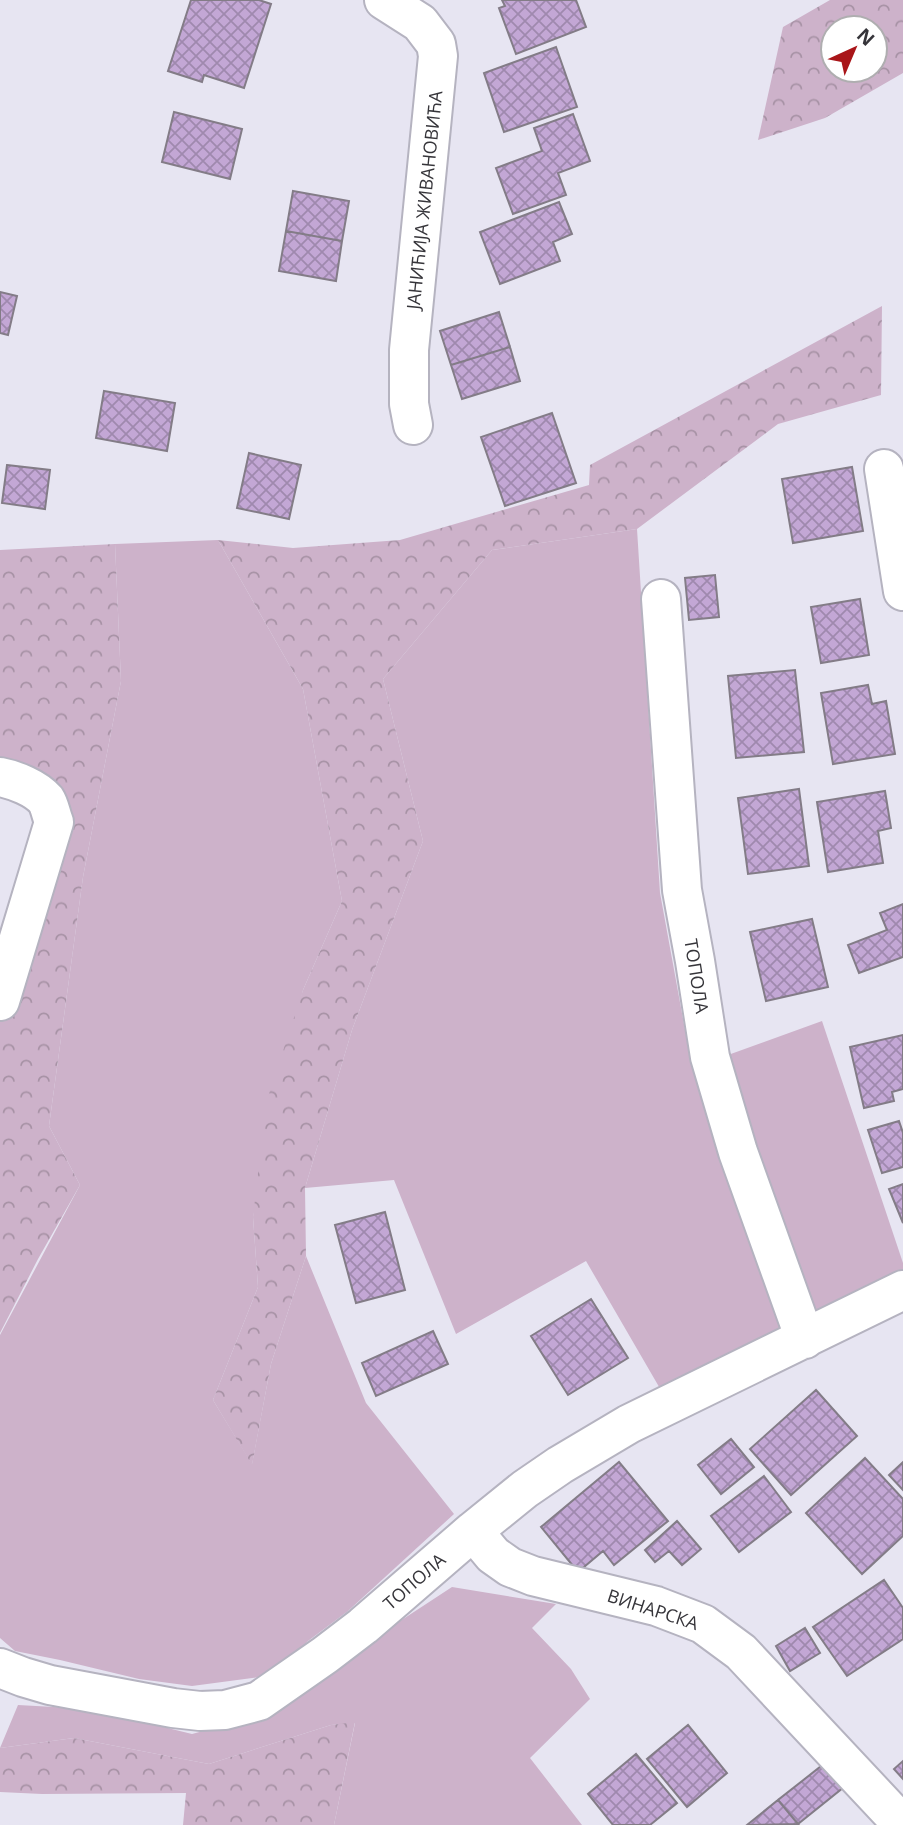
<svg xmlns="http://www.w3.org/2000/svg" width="903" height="1825" font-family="'Open Sans',sans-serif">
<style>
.grass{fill:#cdb2ca}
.forest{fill:url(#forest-crowns);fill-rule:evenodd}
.building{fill:url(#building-cross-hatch);stroke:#837c87;stroke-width:2}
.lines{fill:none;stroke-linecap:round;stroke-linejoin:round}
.street-casing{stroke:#b5b3c0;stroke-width:42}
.street{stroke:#fff;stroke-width:38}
.labels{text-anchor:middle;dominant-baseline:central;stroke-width:6;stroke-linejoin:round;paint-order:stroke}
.street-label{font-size:18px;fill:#36353a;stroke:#fff}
</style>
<defs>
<pattern id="forest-crowns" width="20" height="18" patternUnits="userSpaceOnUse" patternTransform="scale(1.75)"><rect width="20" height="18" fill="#cdb2ca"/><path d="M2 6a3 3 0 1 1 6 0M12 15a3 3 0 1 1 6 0" fill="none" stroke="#a792a5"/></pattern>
<pattern id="building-cross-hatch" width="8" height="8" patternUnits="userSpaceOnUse" patternTransform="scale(1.75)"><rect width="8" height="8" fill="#c3a7d5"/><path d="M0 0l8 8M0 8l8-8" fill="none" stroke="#9f89ae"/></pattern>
</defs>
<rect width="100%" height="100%" fill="#e7e5f2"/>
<path class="grass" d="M637,529L660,893L692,1068L822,1021L903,1263V1290L669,1404L586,1261L456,1334L394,1180L305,1188L352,1030L423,841L383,679L492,550Z
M218,540L303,689L342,901L303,990L253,1217L258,1287L213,1400L252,1464L271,1364L306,1256L366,1403L454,1514L348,1611L308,1641L287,1663L260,1677L192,1686L139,1679L60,1660L15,1651L0,1638V1335L80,1185L49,1126L83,877L121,681L115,544Z
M452,1587L556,1604L532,1628L571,1669L590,1699L530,1758L582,1825H334L355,1723L331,1725L209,1764L74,1738L0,1748L18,1705L90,1709L192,1734L255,1717L338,1668L394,1625Z"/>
<path class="forest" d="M830,0H903V73L825,118L758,140L783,27ZM833,28H875V70H833Z
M882,306L881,395L778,424L637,529L492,550L383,679L423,841L352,1030L305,1188L306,1256L271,1364L252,1465L213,1400L258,1287L253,1217L266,1103L303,990L342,901L303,689L218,540L293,548L400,540L589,485L590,465Z
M115,544L121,681L83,877L49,1126L80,1185L38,1259L0,1333V1001L44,897L37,793L0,770V550Z
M355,1722L334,1825H183L186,1793L42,1794L0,1792V1748L74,1738L209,1764L331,1725Z"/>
<path class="building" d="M191,0H259L271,4L244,88L204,75L202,82L168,71Z
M502,0H576L586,27L516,54L499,8L505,6Z
M556,47L577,107L504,132L484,73Z
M174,112L242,129L230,179L162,162Z
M573,114L590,161L558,173L566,195L513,214L496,168L542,151L534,128Z
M293,191L349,201L342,241L286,231Z
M559,202L572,234L553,242L560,261L500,284L480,232Z
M286,231L342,241L336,281L279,271Z
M0,292L17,296L8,335L0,333Z
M499,312L510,347L451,365L440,331Z
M510,347L520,381L462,399L451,365Z
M104,391L175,403L167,451L96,438Z
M552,413L576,483L505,506L481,437Z
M249,453L301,465L289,519L237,508Z
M7,465L50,470L45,509L2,503Z
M852,467L863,531L793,543L782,479Z
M715,575L719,617L689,620L685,578Z
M860,599L869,655L821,663L811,607Z
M795,670L804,752L736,758L728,676Z
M868,685L872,704L886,701L895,754L833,764L821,693Z
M799,789L809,866L748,874L738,798Z
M885,791L891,828L878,831L883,863L828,872L817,802Z
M903,904V957L859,973L848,945L887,930L880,913Z
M812,919L828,987L766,1001L750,932Z
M903,1035V1089L892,1092L894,1101L864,1108L850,1047Z
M899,1121L903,1133V1167L882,1173L868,1130Z
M903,1184V1223L889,1189Z
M385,1212L405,1290L356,1303L335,1225Z
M591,1299L628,1358L568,1395L531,1336Z
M433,1331L448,1364L376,1396L362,1363Z
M816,1390L857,1436L791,1495L750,1449Z
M731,1439L754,1467L721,1494L698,1465Z
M865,1458L903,1499V1536L862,1574L806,1513Z
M619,1462L668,1521L614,1565L603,1551L578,1572L541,1527Z
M903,1462V1490L889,1475Z
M764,1476L791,1512L739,1552L711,1516Z
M677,1521L701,1549L682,1565L669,1551L655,1562L645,1550Z
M884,1580L903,1608V1639L847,1676L813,1627Z
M805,1628L820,1653L790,1671L776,1646Z
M688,1725L727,1773L687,1807L647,1759Z
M636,1754L677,1803L650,1825H613L588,1794Z
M903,1761V1779L894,1769Z
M825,1763L844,1787L798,1824L778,1800Z
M778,1800L798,1824L747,1825Z"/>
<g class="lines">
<g class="street-casing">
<path id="street" d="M384,0L420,23L436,44L438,56L409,350V404L413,425
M884,469L903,591
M661,599L682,890L695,961L710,1057L738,1152L805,1339
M0,777C15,780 36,788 46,800C50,806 51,815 54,822L0,1001
M473,1531L493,1555L510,1567L533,1576L656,1606L703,1624L741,1652L903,1825
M0,1668L23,1677L50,1685L173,1708L200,1711L225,1710L259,1701L325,1655L363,1626L473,1531L525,1489L560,1465L629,1424L903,1290"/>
</g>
<use href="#street" class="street"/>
</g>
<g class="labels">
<g class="street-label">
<text transform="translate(424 200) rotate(-84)">ЈАНИЋИЈА ЖИВАНОВИЋА</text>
<text transform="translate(697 976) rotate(81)">ТОПОЛА</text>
<text transform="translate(414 1581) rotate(-41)">ТОПОЛА</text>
<text transform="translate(653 1609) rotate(18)">ВИНАРСКА</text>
</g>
</g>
<g transform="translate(854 49) rotate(44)"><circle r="33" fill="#ffffff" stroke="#afaeb0" stroke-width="2"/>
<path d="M0-5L12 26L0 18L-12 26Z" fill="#a91519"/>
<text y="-10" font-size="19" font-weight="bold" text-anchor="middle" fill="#36353a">N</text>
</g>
</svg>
